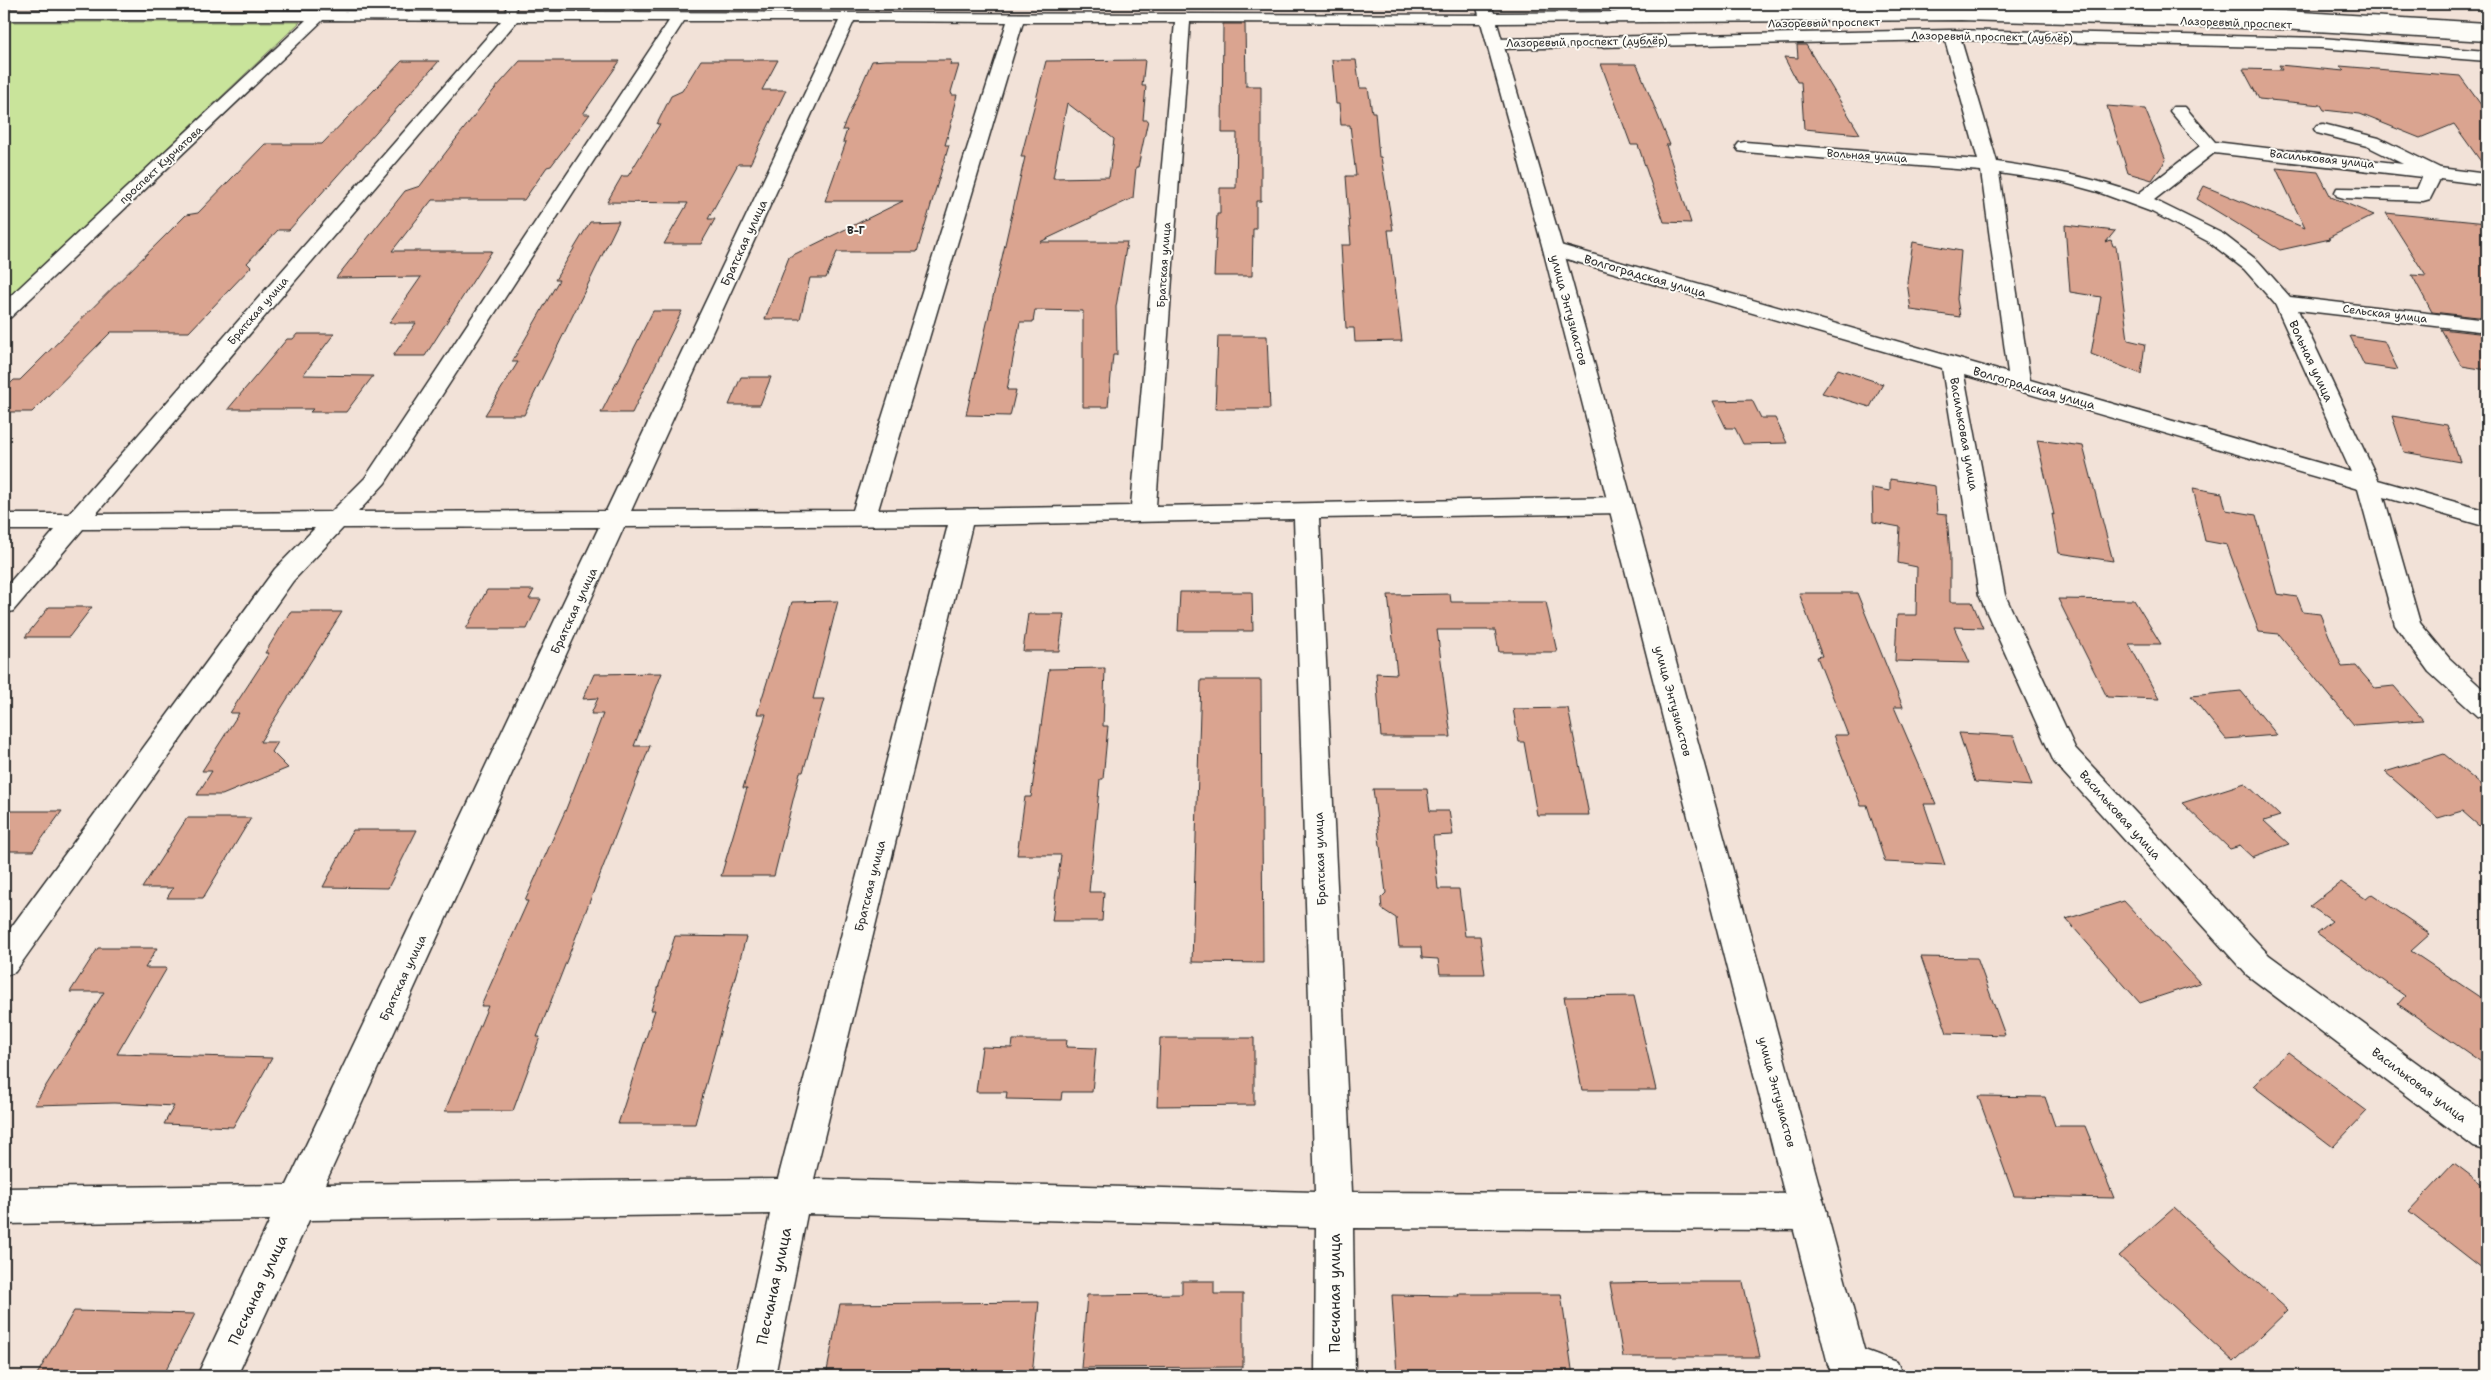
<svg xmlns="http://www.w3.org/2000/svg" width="2491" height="1380" font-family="'Shantell Sans',sans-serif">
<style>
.green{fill:#c9e49b;stroke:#7a8863}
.building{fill:#daa490;stroke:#2b2b2b;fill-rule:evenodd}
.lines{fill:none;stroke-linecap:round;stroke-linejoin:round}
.lane-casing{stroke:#2b2b2b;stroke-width:3}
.street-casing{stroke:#2b2b2b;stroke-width:3}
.secondary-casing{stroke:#2b2b2b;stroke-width:3}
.lane{fill:#fdfcf7;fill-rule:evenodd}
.street{fill:#fdfcf7;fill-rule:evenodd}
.secondary{fill:#fdfcf7;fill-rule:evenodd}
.labels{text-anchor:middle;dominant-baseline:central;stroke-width:4;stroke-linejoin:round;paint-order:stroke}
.far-street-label{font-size:11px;fill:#2b2b2b;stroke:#fdfcf7}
.far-neighbourhood-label{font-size:11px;font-weight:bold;fill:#2b2b2b;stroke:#fdfcf7}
.street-label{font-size:12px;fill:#2b2b2b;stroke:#fdfcf7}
.near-street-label{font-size:15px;fill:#2b2b2b;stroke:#fdfcf7}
</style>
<rect width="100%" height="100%" fill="#f2e2d8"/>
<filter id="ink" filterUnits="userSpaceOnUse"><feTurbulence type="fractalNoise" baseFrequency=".02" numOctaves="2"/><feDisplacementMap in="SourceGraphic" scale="10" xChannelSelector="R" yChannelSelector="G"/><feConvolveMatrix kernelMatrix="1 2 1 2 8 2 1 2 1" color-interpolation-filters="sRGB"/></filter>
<g filter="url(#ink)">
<path class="green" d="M4,22H300L4,303Z"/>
<path class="building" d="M1223,24H1245L1246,86H1261V201H1256V229H1253L1252,276H1214L1217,214H1220V188H1236L1237,133H1222Z
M1797,45H1806L1860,134L1804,129L1801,82H1797L1784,57L1798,58Z
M701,60H778L762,90H786L750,164H738L708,219H715L701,244H664L688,203L607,202L622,176H628L660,124H657L671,96L682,91Z
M885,60H951L950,65H959L951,92L952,95H957L952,114H954L945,145H949L917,252H837L826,278H810L800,319H765L789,257L903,201H825L846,142H843L847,130H842L872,61Z
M1145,60L1142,86H1146L1143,120H1148L1138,167H1136L1133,198L1040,242H1127L1116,307L1117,355H1113L1108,407H1083V311L1035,310L1033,322H1020L1007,390H1016L1010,416L966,415L1025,157H1021L1046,61ZM1067,103L1114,139L1109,177L1053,178Z
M1332,60H1356L1360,88H1368L1372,112H1375L1379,157H1381L1393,230H1388L1402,341L1355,342L1354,328H1346L1341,245H1351L1346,176H1356L1350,125H1341L1339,104H1336Z
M402,61H439L289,230H278L247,263L251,267L189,332H111L32,412H4V390L14,380H20L186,215L198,213L265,144H322Z
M520,61H620L583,114H590L551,166L547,167L524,200H432L392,251H492L425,356H393L416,323H389L421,277L336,278L405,191L420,186L493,91Z
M1601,64H1636L1638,67L1670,145H1666L1691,223L1664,222L1638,145H1631Z
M2279,65L2344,71L2340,66L2460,76L2487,113V170L2454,124L2420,138L2360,114L2324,110L2321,105L2259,99L2243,69L2282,70Z
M2107,106L2145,109L2166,160L2152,180L2128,173Z
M2276,168L2318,172L2331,197L2374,215L2328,238L2330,239L2280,250L2197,199L2204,186L2305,228Z
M2386,213L2487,223V318L2432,312L2412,275L2426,276Z
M619,221L524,415H485L518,362H512L559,280H555L590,222Z
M2065,225L2115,231L2106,242L2111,240L2113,246H2116L2128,340L2145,344L2141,374L2091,354L2101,297L2070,292Z
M1913,242L1961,251L1957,299L1960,317L1911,310L1907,282Z
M653,311H682L632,413H601Z
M2441,329L2487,334V370L2462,366Z
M297,334H334L303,375L373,376L346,412H310L313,409H228L287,339H293Z
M1218,336H1267L1270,409H1215Z
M2350,336L2384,341L2398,370L2364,365Z
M1838,369L1883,384L1870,407L1822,393Z
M741,377H771L760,405H729Z
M1752,400L1761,418H1775L1787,443L1743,444L1735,428H1726L1713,401Z
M2392,416L2447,425L2460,462L2404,452Z
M2037,440L2083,446L2113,561L2059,553L2052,514L2054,515Z
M1890,479L1935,486L1937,514L1947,515L1950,554V602H1972L1983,628L1954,627L1970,663L1895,661L1897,615H1916L1917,567L1898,563L1900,527L1873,522L1872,488L1890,491Z
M2193,488L2222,493L2226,510L2256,515L2277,594L2297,597L2303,612L2320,614L2342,667L2356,666L2375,688L2394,686L2423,720L2354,725L2279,634L2259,632L2227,545L2205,541Z
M487,590H534L529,599H541L527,629H466Z
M1180,592H1252L1253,631H1178Z
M1799,593H1857L1903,707H1894L1936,804H1924L1945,865L1885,862L1867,805H1861L1834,735H1848L1817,657L1822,656Z
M1450,594L1451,602H1546L1557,652H1499L1495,630H1437L1451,737H1381L1376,673L1397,674L1388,595Z
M2058,599L2134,600L2161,644H2129L2159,699L2107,697Z
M838,601L813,699H824L803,772H800L774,876H721L747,788H743L766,714H757L792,602Z
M49,607H92L69,637H25Z
M290,612H342L260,742H278L272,752L288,768L222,795H197L212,771H202L239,713H230L269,653H265Z
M1028,614H1064L1059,651H1023Z
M1105,668L1103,726H1108L1103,779H1100L1089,892H1104L1102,921H1052L1061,855H1017L1025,797H1031L1049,669Z
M662,673L634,746H650L537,1037H540L513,1111H445L488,1006H481L528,901H525L566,809L603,714H591L598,698L583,699L594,674Z
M1201,680H1261L1263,963L1192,962Z
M2241,691L2277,735L2226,739L2191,696Z
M1568,708L1589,815H1537L1524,742H1519L1513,709Z
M1959,733L2014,736L2032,786L1975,782Z
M2444,754L2487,790V833L2462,811L2438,818L2385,772Z
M2245,783L2280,816L2264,821L2289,844L2252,857L2240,846L2230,849L2182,803Z
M1373,789H1427L1430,811H1449L1453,835L1433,836L1438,889H1459L1465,936H1480L1485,974H1440L1438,959L1422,958L1421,947H1399L1396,918L1382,909L1381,898L1386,893Z
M10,811H62L33,851H4V820Z
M187,818H251L203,898H167L173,888H142Z
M353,830H417L388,888L323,887Z
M2341,882L2366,899L2372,894L2430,934L2411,951L2487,1002V1066L2398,1004L2405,996L2317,933L2332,921L2310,906Z
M2124,901L2200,983L2140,1003L2066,919Z
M675,936L746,937L695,1124H618L655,1010H651Z
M98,948H157L145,968H167L117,1054L272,1058L233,1127L164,1124L174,1106L114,1103L34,1105L104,992H70Z
M1921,957L1977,958L2005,1035L1947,1033Z
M1634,996L1656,1090H1582L1564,997Z
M1160,1038H1254V1105L1157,1106Z
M1013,1040H1067L1066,1047L1096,1048L1092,1092H1062L1061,1100L1006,1099L1007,1092H976L982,1047L1012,1048Z
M2288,1052L2367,1111L2333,1147L2253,1086Z
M1978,1096L2045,1097L2055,1126H2085L2114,1198L2014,1196Z
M2454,1163L2487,1188V1272L2409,1211Z
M2174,1208L2288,1310L2234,1362L2119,1256Z
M1182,1281H1214V1294H1243V1367L1081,1368L1087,1295L1182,1294Z
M1681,1282H1743L1760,1357H1623L1610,1283Z
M1458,1294H1561L1573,1376H1397L1392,1295L1459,1296Z
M1039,1302L1032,1376H826L840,1304Z
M74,1311L195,1314L163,1376H36Z"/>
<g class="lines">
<g class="lane-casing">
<path id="lane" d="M506,4H516L515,19L507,17Z"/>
</g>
<g class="street-casing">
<path id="street" d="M1980,4L2268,10L2487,23V33L2268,20L1965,13L1643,15L1607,23L1599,18L1602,15L1643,5Z
M4,10L1493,15L1496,18L1488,23L1190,22L1156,506L1621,497L1630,500L1633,505L1630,510L1621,513L1319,518L1352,1192L1809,1194L1822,1199L1827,1212L1822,1225L1809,1230L1353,1228L1355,1376H1315L1316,1227L807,1214L775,1376H735L770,1214L309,1220L237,1376H197L270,1220L4,1224V1188L287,1185L599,527L343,528L293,581L15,972L4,976V937L275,569L315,528L83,529L13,611L4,614V589L55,530H4V514H69L501,21L323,20L11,317L4,319V302L306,20H4ZM517,21H669L365,478L331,512L96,514ZM684,21H839L606,511L358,512L385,483ZM854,21L1007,22L853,510L631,511ZM1023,22H1175L1131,506L878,510ZM1294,519L1315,1192L814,1179L972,525ZM948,525L778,1179L325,1184L624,527Z
M1952,30L2321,38L2487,51V61L2321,48L1961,40L1997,162C2045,169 2092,177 2138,194L2200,146L2170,111L2173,107H2185L2215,142L2403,164L2367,146L2317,133L2314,129L2317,125L2323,124L2379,138L2440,168L2487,174V185L2440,179L2430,199L2423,201L2344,198L2337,196L2335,192L2337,188L2417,189L2422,177L2214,153L2154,200L2223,234L2258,261L2290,297L2487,320V332L2298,310L2378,480L2487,511V527L2384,497L2420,623L2449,658L2487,693V719L2477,716L2429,672L2395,625L2358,489L1964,375L2005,595L2075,748L2269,955L2487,1114V1151L2474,1147L2247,975L2054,762L1979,595L1942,368L1546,253L1543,249L1546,245H1560L2008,373L1981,171L1745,152L1739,151L1736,147L1739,143L1745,142L1978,160L1945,40L1496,49L1488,44L1496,39ZM1999,173L2061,182L2098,192L2152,212L2209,242L2244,269L2275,304L2351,472L2030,380Z
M1848,1344L1897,1362L1903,1376H1833L1828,1364L1834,1350Z"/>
</g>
<g class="secondary-casing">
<path id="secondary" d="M1476,4H1491L1494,13L1961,10L2281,19L2487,31V41L2281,29L1961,20L1497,23L1563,249L1868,1364L1863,1376H1833L1828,1364L1543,249Z"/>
</g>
<use href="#lane" class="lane"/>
<use href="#street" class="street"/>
<use href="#secondary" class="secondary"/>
</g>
</g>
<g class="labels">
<g class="far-street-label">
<text transform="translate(1824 23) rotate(-1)">Лазоревый проспект</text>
<text transform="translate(2236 23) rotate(2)">Лазоревый проспект</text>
<text transform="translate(1992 37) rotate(1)">Лазоревый проспект (дублёр)</text>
<text transform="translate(1587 42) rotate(-1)">Лазоревый проспект (дублёр)</text>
<text transform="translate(1867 156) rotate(4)">Вольная улица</text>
<text transform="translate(2322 159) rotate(6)">Васильковая улица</text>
<text transform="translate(161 165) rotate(-43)">проспект Курчатова</text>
<text transform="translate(1164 265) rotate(-86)">Братская улица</text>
<text transform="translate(258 311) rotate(-49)">Братская улица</text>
<text transform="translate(2385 314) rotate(7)">Сельская улица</text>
</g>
<g class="far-neighbourhood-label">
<text x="856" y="230">В-Г</text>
</g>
<g class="street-label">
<text transform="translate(744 243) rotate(-65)">Братская улица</text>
<text transform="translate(1645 276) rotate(16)">Волгоградская улица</text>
<text transform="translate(1569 310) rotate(75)">улица Энтузиастов</text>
<text transform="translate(2311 361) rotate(65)">Вольная улица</text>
<text transform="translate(2034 388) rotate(16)">Волгоградская улица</text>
<text transform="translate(1964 434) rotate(80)">Васильковая улица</text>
<text transform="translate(574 611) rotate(-65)">Братская улица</text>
<text transform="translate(1673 701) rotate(75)">улица Энтузиастов</text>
<text transform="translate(2120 815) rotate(48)">Васильковая улица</text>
<text transform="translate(1320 859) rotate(-92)">Братская улица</text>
<text transform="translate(870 886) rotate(-76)">Братская улица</text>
<text transform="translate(403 978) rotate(-65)">Братская улица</text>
<text transform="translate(2419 1085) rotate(37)">Васильковая улица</text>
<text transform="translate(1777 1092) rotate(75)">улица Энтузиастов</text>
</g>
<g class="near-street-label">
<text transform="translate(774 1286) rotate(-78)">Песчаная улица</text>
<text transform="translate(258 1290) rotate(-65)">Песчаная улица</text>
<text transform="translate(1335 1293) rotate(-90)">Песчаная улица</text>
</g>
</g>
<rect width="2491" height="1380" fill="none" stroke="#fdfcf7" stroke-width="20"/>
<rect x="10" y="10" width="2471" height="1360" fill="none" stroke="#2b2b2b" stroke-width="2" filter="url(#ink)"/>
</svg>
